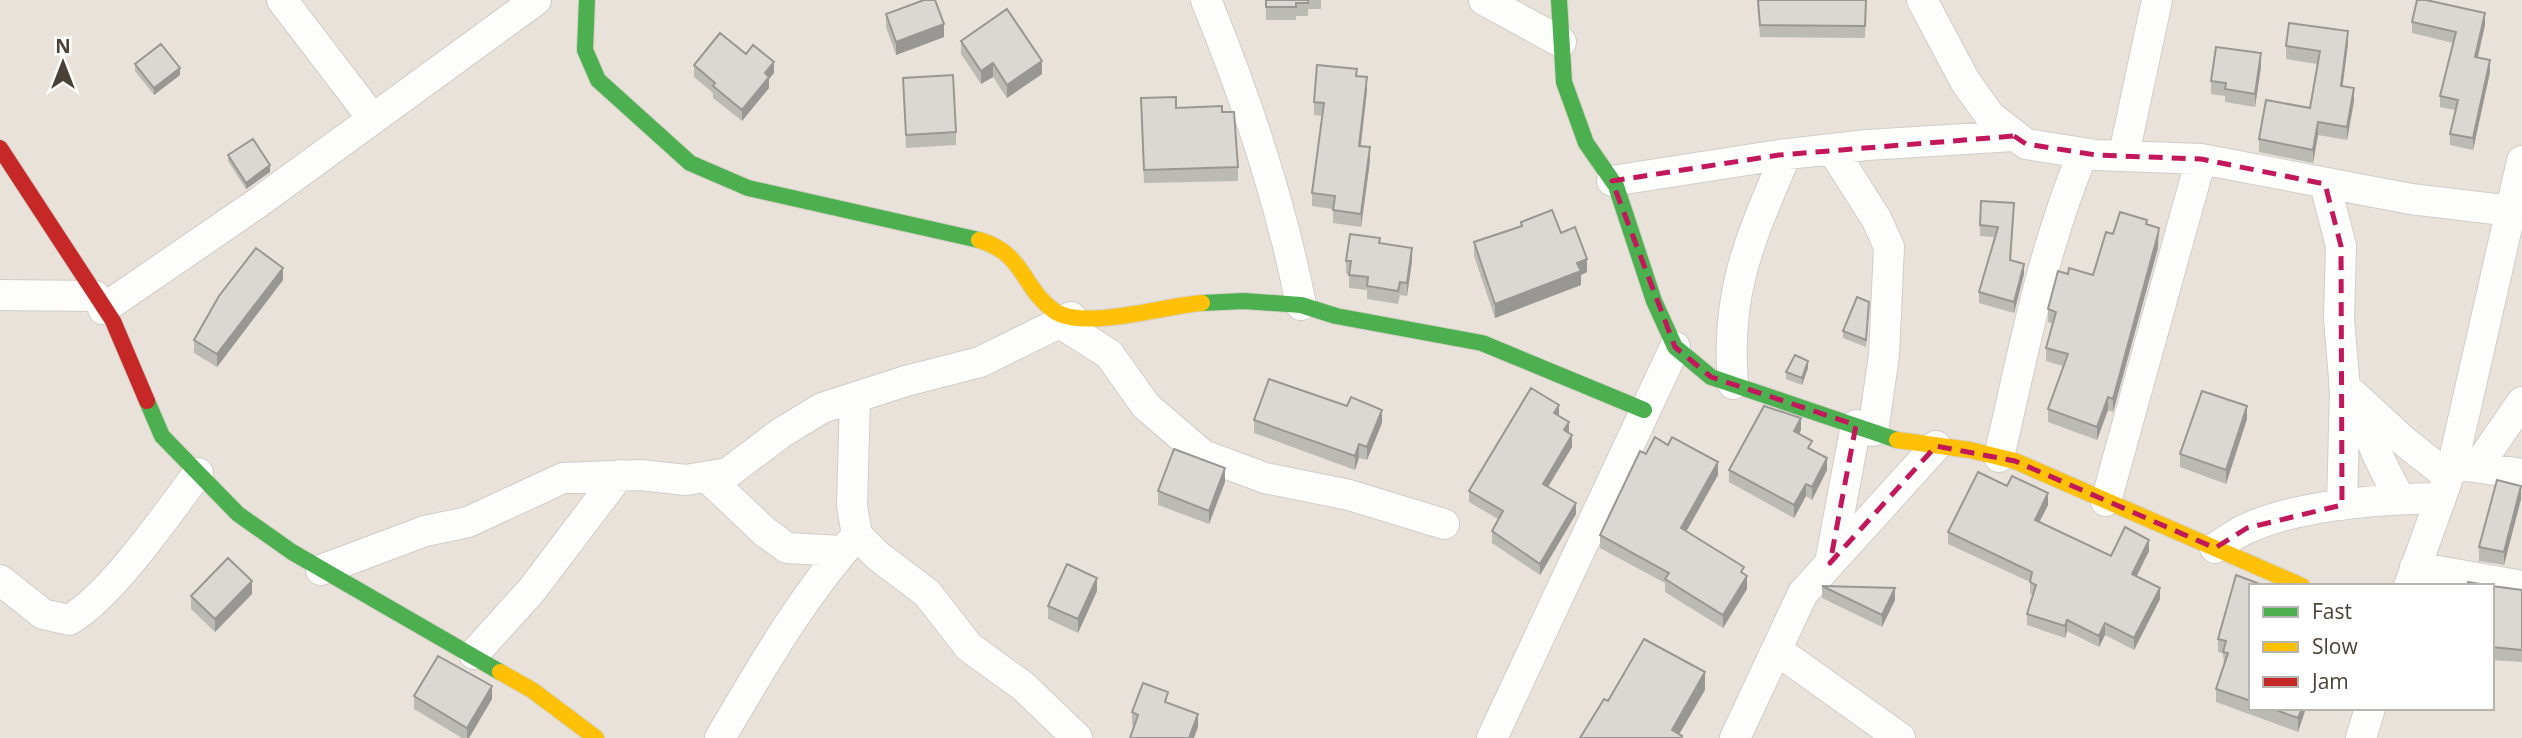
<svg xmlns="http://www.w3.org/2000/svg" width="2522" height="738" font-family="'Open Sans',sans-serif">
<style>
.residential{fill:#e8e2da;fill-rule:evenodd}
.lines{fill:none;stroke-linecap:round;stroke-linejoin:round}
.street-casing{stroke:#d0cdc9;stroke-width:32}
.fast-casing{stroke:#d5d0c4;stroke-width:18}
.slow-casing{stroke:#d5d0c4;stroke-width:18}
.jam-casing{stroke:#d5d0c4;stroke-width:18}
.street{stroke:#fdfdfc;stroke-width:30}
.fast{stroke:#4caf50;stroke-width:16}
.slow{stroke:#ffc107;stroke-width:16}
.jam{stroke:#c62828;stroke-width:16}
.wall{fill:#bcbab5}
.shaded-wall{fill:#999794}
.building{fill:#dbd8d3;stroke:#999794;stroke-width:2}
.marked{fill:none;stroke:#c2185b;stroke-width:5;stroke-dasharray:14 9;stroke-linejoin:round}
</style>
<rect width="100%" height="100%" fill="#f3f1ed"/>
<path class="residential" d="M0,0H2522V738H0ZM2251,586H2492V708H2251Z"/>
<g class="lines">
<g class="street-casing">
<path id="street" d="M282,0L373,119
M1206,0C1246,98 1281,201 1301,305
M1484,0L1561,42
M1922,0L1965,81L1990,116L2026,144L2096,155L2201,159L2411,199L2512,211
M1832,149L1877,220L1889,247L1884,355L1873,431
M2124,154L2157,0
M1612,181L1779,155L1867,145L2014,136
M2325,184L2341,246L2339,319L2345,390L2342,505
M0,295L95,296
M103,309L259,202L536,0
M1060,323L1109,354L1146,406L1203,455L1265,478L1349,495L1444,524
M1733,384C1725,290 1751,238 1786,154
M2344,386L2405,442L2448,476
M855,398L852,506L857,535L878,556L927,593L969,647L1023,686L1077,738
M2362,403C2367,439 2383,467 2400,499
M1999,457C2023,354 2042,251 2083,153
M2460,465L2522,474
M2477,467L2522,402
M707,477L765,532L787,548L842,551
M2106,501L2201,159
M2215,548C2226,541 2236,533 2248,528C2302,504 2382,499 2441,498
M1830,563L1856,425
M2415,567L2522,586
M321,570L425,531L468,522L563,478L640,475L686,480L728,473L781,433L822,408L906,381L980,362L1071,317
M0,580L43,614L69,620C111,596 168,513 198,473
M2409,586L2453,464L2522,161
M1778,651L1900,738
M474,654L531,591L619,475
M720,738C762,667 802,596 857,535
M1492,738L1675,347
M1735,738L1803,593L1936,446
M2361,738L2370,708"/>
</g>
<g class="fast-casing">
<path id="fast" d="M587,0L585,50L598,80L690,163L748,188L979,240
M1559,0L1564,82L1586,143L1616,186L1654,301L1675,347L1711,377L1897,440
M1202,303L1244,301L1301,305L1336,316L1482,343L1644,410
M147,401L162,436L238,514L292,552L500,672"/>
</g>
<g class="slow-casing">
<path id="slow" d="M979,240C1024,253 1022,287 1053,310C1082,332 1166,305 1202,303
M1897,440L1970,450L2015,461L2302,586
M500,672L532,690L596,738"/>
</g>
<g class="jam-casing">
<path id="jam" d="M0,148L113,321L147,401"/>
</g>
<use href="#street" class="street"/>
<use href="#fast" class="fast"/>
<use href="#slow" class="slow"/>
<use href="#jam" class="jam"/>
</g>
<path class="wall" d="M1266,0H1321V9H1308V16H1296V20H1266Z
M1757,0H1866L1865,38L1760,37Z
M886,14L944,37L896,55L886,27Z
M2412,22L2485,25L2478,58L2490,72L2473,150L2450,145V134L2455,110L2440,107V96L2453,43L2412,33Z
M961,41L1042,74L1007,98L993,77L981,84L961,54Z
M2348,44L2342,86L2354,101L2347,140L2318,135L2313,163L2259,152V139L2310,108L2317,64L2286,59V46Z
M746,54L774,73L769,79V88L742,121L713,98V93L694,77V65Z
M135,64L180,75L154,95L135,71Z
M2261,67L2255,107L2225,102V96L2211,94V81Z
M1357,76L1367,90L1361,146L1370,161L1361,227L1333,223V209L1312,206V193L1323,116L1314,115V102Z
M903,78L956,132V145L906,148Z
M1176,108L1222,112L1238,167V181L1144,183L1141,111Z
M228,155L270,172L246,189L228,161Z
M2014,213L2011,260L2024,274L2014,313L1979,303V292L1995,237L1980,236V225Z
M1521,222L1561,233L1587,272L1581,275V285L1495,318L1474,256V242L1521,226Z
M2147,224L2158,248L2113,412L2108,410L2097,440L2048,422V409L2063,366L2046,361V348L2053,324L2048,322V309L2068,274L2093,275L2113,234Z
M1380,244L1412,261L1407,296L1400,295L1398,304L1367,299V290L1349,288V274H1346V261Z
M283,280L217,367L194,353V340Z
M1869,309L1866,347L1843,338V331Z
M1808,368L1802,385L1786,379V372Z
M1559,416L1569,433L1572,447L1548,487L1576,514L1540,575L1492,543V531L1498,519L1469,502V491Z
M2247,419L2226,484L2180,467V454Z
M1254,420L1382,423L1367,460L1359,458L1355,470L1254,433Z
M1801,430L1799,434L1827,470L1812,500L1806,496L1794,518L1729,482V470Z
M1646,454L1718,475L1686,531L1744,575L1747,589L1723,628L1665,592V583L1600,548V535Z
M1225,482L1209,524L1158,505V491Z
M2521,499L2504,565L2479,561V547Z
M2048,505L2039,522L2111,556L2149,551L2137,576L2160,599L2134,650L2105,635L2099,647L2067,631L2065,638L2027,625V614L2033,595L2030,594V582L1948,544V532Z
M1822,586L1895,600L1882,627L1822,598Z
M2251,586V708H2306L2298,732L2216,702V689L2224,665L2223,653L2218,652V639Z
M2492,586L2522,590V662L2492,660Z
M1097,591L1078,633L1048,619V606Z
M252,594L215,632L191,609V596Z
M414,696L492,699L469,738H462L414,709Z
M1168,703L1198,727L1132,725V712Z"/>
<path class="shaded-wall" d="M2485,13V25L2475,68V57Z
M944,24V37L896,55V42Z
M2348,31V44L2341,99V86Z
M2261,53V67L2255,107V94Z
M2490,60V72L2473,150V138Z
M1042,61V74L1007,98V85Z
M774,62V73L769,79V88L742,121V110L765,73Z
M993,63V77L981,84V71Z
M180,68V75L154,95V88Z
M1367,77V90L1359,159V146Z
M2354,88V101L2347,140V127Z
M2318,122V135L2313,163V150Z
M1370,147V161L1361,227V214Z
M270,165V172L246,189V183Z
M2159,228L2158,248L2113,412V399Z
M1412,248V261L1407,296V283Z
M1587,259V272L1581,275V285L1495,318V304Z
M2024,264V274L2014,313V302Z
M283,268V280L217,367V354Z
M1808,361V368L1802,385V378Z
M2108,397V410L2097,440V427Z
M1559,405V417L1554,413Z
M2247,406V419L2226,484V470Z
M1382,410V423L1367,460V447Z
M1801,418V430L1794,443V431Z
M1569,422V433L1564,430Z
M1572,435V447L1543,495V484Z
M1359,444V458L1355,470V456Z
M1827,458V470L1812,500V487Z
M1718,462V475L1681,541V528Z
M1225,468V482L1209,524V511Z
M1806,484V496L1794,518V505Z
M2521,486V499L2504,565V552Z
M2048,493V505L2035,531V520Z
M1576,503V514L1540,575V564Z
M2149,540V551L2132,585V574Z
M1747,576V589L1723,628V615Z
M1097,578V591L1078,633V619Z
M252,581V594L215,632V619Z
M1895,588V600L1882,627V615Z
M2160,588V599L2134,650V638Z
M2067,620V631L2065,638V626Z
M2105,623V635L2099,647V636Z
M1705,672V690L1677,738L1672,730Z
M492,686V699L469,738H467V728Z
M2302,708H2306L2298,732V718Z
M1198,714V727L1194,738H1189Z"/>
<path class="building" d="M924,0H935L944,24L896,42L886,14Z
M1266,0H1308V3H1296V7H1266Z
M1758,0H1866L1865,26L1760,25Z
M2417,0H2426L2485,13L2475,57L2490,60L2473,138L2450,134L2458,100L2440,96L2456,32L2412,22Z
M1007,9L1042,61L1007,85L993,63L981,71L961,41Z
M2289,23L2348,31L2341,86L2354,88L2347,127L2318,122L2313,150L2259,139L2266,100L2310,108L2320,51L2286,46Z
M720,33L746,54L753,45L774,62L765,73L769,77L742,110L713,86L715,83L694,65Z
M161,44L180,68L154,88L135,64Z
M2216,47L2261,53L2255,94L2225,89L2226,83L2211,81Z
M1317,65L1357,69L1356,76L1367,77L1359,146L1370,147L1361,214L1333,210L1335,196L1312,193L1324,103L1314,102Z
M953,75L956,132L906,135L903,78Z
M1176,97V108L1222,106V112H1234L1238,167L1144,170L1141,98Z
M253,139L270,165L246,183L228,155Z
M1981,201L2014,203L2010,260L2024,264L2014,302L1979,292L1998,227L1980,225Z
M1552,210L1561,233L1575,227L1587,259L1577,263L1581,271L1495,304L1474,242L1522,226L1521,222Z
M2120,212L2147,220L2146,224L2159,228L2158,234L2113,399L2108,397L2097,427L2048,409L2068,354L2046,348L2056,312L2048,309L2058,271L2068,274L2069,268L2093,275L2106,232L2113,234Z
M1350,234L1380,238L1379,243L1412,248L1407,283L1400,282L1398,291L1367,286L1368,277L1349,275L1351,261H1346Z
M256,248L283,268L217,354L194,340L219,296Z
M1857,297L1869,302L1866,340L1843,331Z
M1795,355L1808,361L1802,378L1786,372Z
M1269,379L1347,406L1351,397L1382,410L1367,447L1359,444L1355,456L1254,420Z
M1531,388L1559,405L1554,413L1569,422L1564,430L1572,435L1543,484L1576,503L1540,564L1492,531L1503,511L1469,491Z
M2202,391L2247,406L2226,470L2180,454Z
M1764,406L1801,418L1794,431L1812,441L1808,448L1827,458L1812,487L1806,484L1794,505L1729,470Z
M1655,437L1668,445L1672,437L1718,462L1681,528L1744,567L1741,572L1747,576L1723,615L1665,579L1669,573L1600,535L1640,451L1646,454Z
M1174,449L1225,468L1209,511L1158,491Z
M1978,472L2007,486L2012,476L2048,493L2035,520L2111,556L2125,527L2149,540L2132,574L2160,588L2134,638L2105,623L2099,636L2067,620L2065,626L2027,614L2036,585L2030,582L2032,572L1948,532Z
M2497,480L2521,486L2504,552L2479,547Z
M228,558L252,581L215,619L191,596Z
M1067,564L1097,578L1078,619L1048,606Z
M2236,575L2265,586H2251V701L2216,689L2228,653L2223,652L2226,641L2218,639Z
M2468,582L2492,586H2467Z
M1822,586L1895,588L1882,615Z
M2492,586L2522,590V650L2492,647Z
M1644,639L1705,672L1672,730L1682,736L1681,738H1580L1604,699L1608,701Z
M438,656L492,686L467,728L414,696Z
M1143,683L1168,692L1165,702L1198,714L1189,738H1130L1138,715L1132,712Z
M2270,708H2302L2298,718Z"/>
<path class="marked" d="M2014,136L2026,144L2096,155L2201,159L2325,184L2341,246L2342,505L2247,528L2215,548L2015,461L1936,446L1830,563L1856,425L1711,377L1675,347L1612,181L1779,155Z"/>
<rect x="2249" y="584" width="245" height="126" fill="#ffffff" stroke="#b7b3af" stroke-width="2"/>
<rect x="2263" y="607" width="35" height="10" fill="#4caf50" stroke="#b7b3af" stroke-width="2"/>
<text x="2312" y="619" font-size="21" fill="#4b4237">Fast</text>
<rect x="2263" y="642" width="35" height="10" fill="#ffc107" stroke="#b7b3af" stroke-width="2"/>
<text x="2312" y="654" font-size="21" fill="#4b4237">Slow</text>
<rect x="2263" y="677" width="35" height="10" fill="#c62828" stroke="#b7b3af" stroke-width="2"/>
<text x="2312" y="689" font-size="21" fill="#4b4237">Jam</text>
<g transform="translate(63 63)" stroke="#ffffff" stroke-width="5" paint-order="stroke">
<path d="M0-5L12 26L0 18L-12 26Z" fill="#4b4237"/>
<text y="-10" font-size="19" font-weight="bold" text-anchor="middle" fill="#4b4237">N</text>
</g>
</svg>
